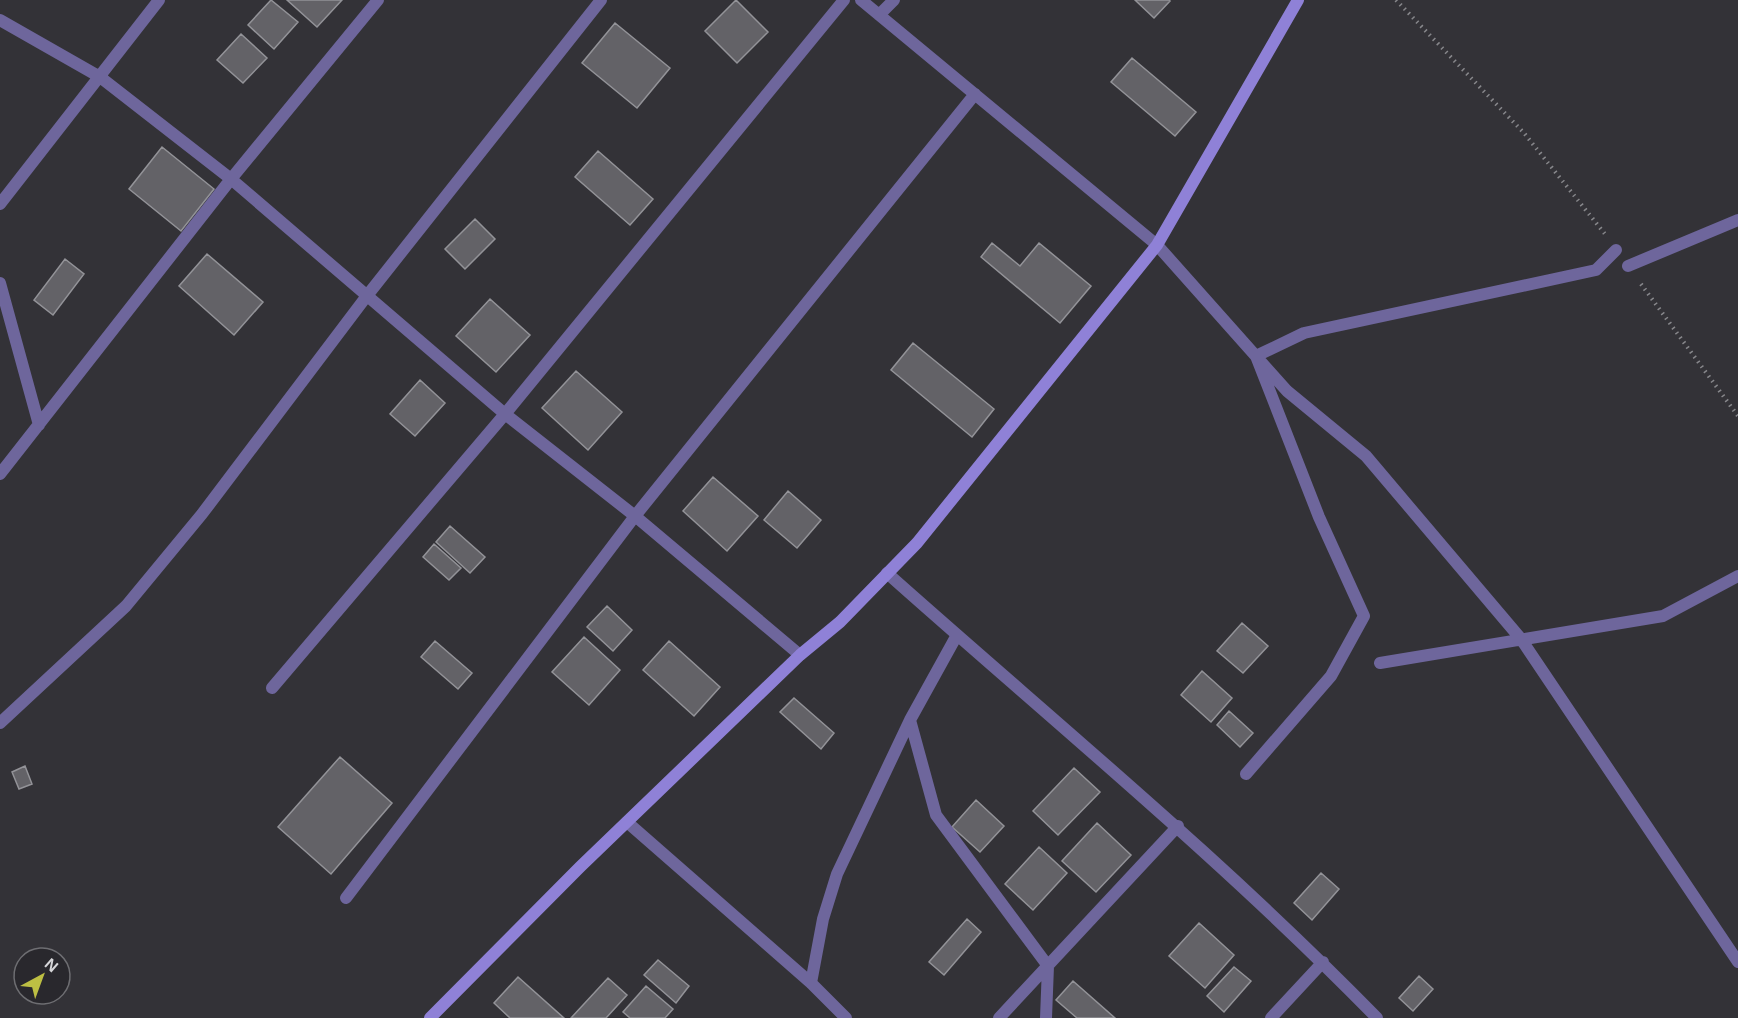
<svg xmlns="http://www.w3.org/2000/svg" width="1738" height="1018" font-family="Helvetica,sans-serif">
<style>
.building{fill:#636267;stroke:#939398;stroke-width:1.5}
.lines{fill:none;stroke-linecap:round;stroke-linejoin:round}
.path{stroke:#87878b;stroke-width:4;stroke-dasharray:1.5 4.5;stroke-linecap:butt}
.street{stroke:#6e669c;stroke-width:12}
.secondary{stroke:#8f81d7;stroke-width:12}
</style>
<rect width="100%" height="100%" fill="#333237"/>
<path class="building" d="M271,0L298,22L274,49L248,25Z
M287,0H342L317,27Z
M736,0L768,32L737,63L705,31Z
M1135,0H1169L1170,1L1154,18Z
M615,23L670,68L637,108L582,63Z
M241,34L267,58L243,83L217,60Z
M1132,58L1196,112L1175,136L1111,82Z
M162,147L214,189L181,231L129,189Z
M598,151L653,199L630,225L575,177Z
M475,219L495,239L465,269L445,249Z
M992,243L1020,266L1039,243L1091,286L1060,323L981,257Z
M207,254L263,302L234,335L179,286Z
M65,259L84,274L53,315L34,300Z
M490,299L530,335L496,372L456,336Z
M913,343L994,409L972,437L891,370Z
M576,371L622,412L588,450L542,408Z
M420,380L445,403L415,436L390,414Z
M713,477L758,516L727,551L683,511Z
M788,491L821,520L797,548L764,520Z
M450,526L485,557L470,573L436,542Z
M434,544L461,568L449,580L423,557Z
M607,606L632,630L613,651L587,627Z
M1242,623L1268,646L1243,673L1217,651Z
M584,637L620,670L589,705L552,672Z
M435,641L472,673L458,689L421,657Z
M669,641L720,687L694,716L643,670Z
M1202,671L1232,698L1211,722L1181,695Z
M794,698L834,733L821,749L780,712Z
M1229,711L1253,733L1240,747L1217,725Z
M340,757L392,803L331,874L278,827Z
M25,766L32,784L19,789L12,772Z
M1074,768L1100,792L1058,835L1033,811Z
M976,800L1004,826L980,852L952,827Z
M1097,823L1131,855L1096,892L1062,861Z
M1039,847L1067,873L1033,910L1005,884Z
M1321,873L1339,889L1312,920L1294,903Z
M967,919L981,932L944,975L929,962Z
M1199,923L1234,955L1205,988L1169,956Z
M658,960L689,986L676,1003L644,975Z
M1234,967L1251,981L1224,1012L1207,996Z
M1419,976L1433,989L1413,1011L1399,998Z
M518,977L564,1018H510L494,1003Z
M608,978L627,995L606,1018H571Z
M1073,981L1115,1018H1077L1056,1000Z
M646,986L673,1009L665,1018H630L623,1012Z"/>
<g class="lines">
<path class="path" d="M1396,0L1524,133L1605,234
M1641,284L1738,416"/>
<path class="street" d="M861,0L1157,245L1287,391L1366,456L1521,639L1738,962
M879,15L894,0
M0,20L100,77L231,179L505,414L635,516L800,655
M0,204L159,0
M1628,266L1738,220
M0,283L39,425
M0,474L231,179L378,0
M887,573C1052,720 1223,860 1377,1018
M1380,663L1663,616L1738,576
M272,688L505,414L844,0
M910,720L936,815L1048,966L1046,1018
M0,723L126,606L202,514L366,297L601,0
M1246,774L1331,676L1364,616L1319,517L1256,356L1304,333L1596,270L1616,250
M627,822L811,983L846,1018
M346,898L635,516L975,94
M811,983L823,919L837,874L910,720L957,635
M999,1018L1178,826
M1271,1018L1323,962"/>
<path class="secondary" d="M430,1018L580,867L800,655L840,622L917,543L1157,245L1298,0"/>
</g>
<g transform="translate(42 976) rotate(41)"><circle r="28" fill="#29282d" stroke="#6e6e72" stroke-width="1.5"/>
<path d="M0-4.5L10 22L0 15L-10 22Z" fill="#bdbf43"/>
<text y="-9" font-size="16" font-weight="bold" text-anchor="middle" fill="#d6d6d9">N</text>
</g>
</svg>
